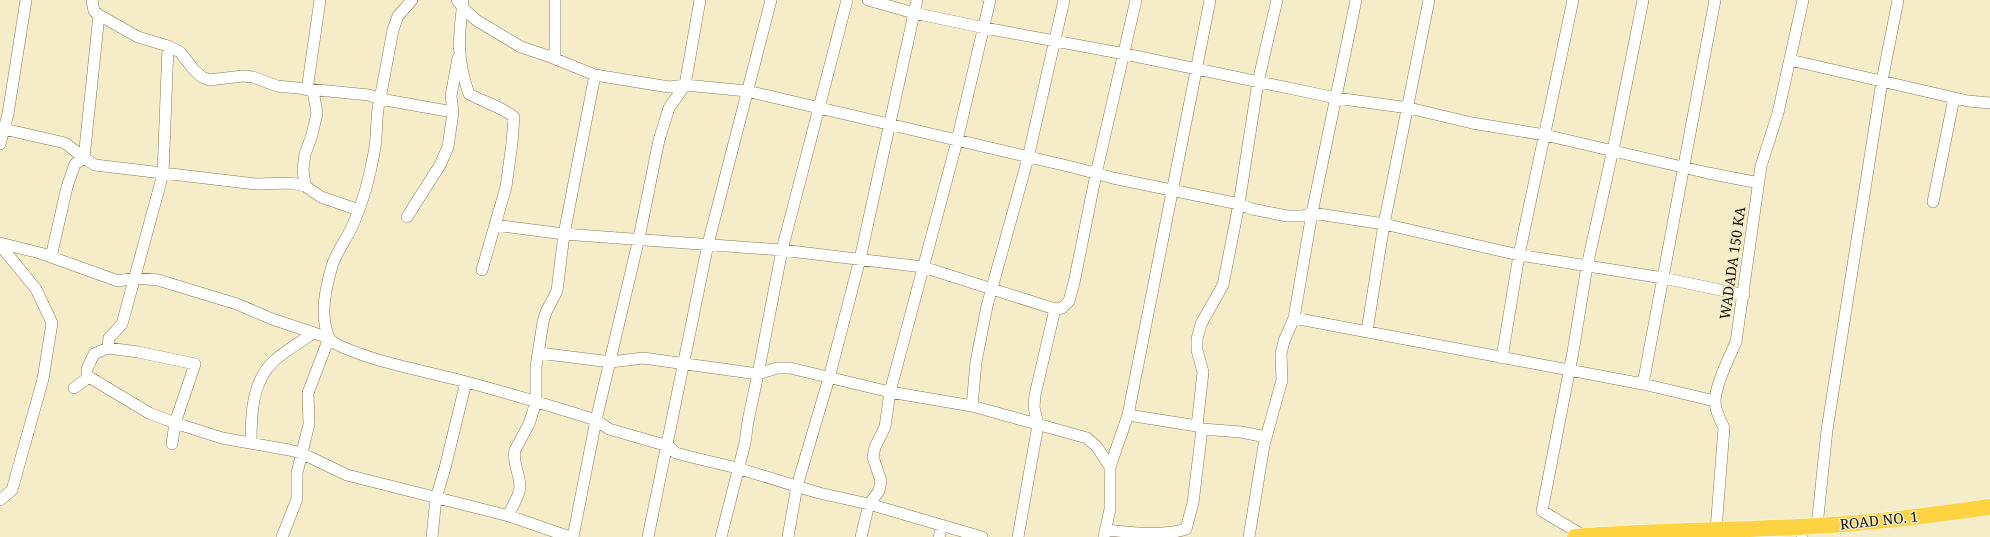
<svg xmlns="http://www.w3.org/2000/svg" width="1990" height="537" font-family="'Noto Serif',serif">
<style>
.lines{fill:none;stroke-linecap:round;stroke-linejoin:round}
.minor-casing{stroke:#837b5a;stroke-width:12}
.highway-casing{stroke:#fff;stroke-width:17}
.minor{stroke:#fff;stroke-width:11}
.highway{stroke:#fdd342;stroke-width:16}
.labels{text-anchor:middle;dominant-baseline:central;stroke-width:3;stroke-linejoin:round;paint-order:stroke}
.street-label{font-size:14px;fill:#131005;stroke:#f5edc8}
</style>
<rect width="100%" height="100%" fill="#f5edc8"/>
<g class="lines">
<g class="minor-casing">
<path id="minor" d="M92,0L94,11L99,15L138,37L168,46L180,52L194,70L202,77L209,80L243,76L253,77L277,86L369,95L380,99C375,116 378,135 374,153C370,175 364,199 355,220C349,236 337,250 332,266C326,287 319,316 329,337C331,342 336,344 340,346C378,363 420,370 459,380C505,392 551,406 596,420L609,429L668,446L676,453L691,457L737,468L819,493L869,504L879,491L881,481L873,457L875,447L885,427L890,392L972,406L976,362L987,306L1028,158L1064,0
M412,0L398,16L393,30L380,99L453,112
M457,0L463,8L476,20L521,47L548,56L595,75L669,87L685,85L747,91L1076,168L1113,178L1239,204L1252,209L1287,216H1303L1312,213L1384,224L1519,255L1663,278L1744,295
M868,0L914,13L985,28L1125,54L1336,98L1409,108L1472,123L1545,135L1708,173L1759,183
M463,3C458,39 457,60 469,94C484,102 500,106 514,117L512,143L506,187L482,270
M99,15L84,158L95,165L256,184L291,183L305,186L321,197L359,210
M555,58V0
M1790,60L1968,101L1990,103
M307,90L320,0
M0,128L65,143L84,158L75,164L67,187L51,257
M0,144L8,114L26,0
M305,186L303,169L305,154L312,135L317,113L313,91
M1933,202L1954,98
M407,217L440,165L448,147L453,112L451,96L458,58
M495,225L564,234L782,250L923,267L1055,309
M0,243L40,253L118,281L135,278L158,280L237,304L272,319L329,338L308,393L309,424L297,473V499L282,537
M0,245L36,289L52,323L43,379L12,490L0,500
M1294,318L1643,384L1715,401
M1367,331L1384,224L1429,0
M108,348L109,338L122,324L163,174L168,46
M539,353L611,362L643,358L758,374L777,368H790L890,392L957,141L990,0
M1502,358L1519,255L1573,0
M87,378V369L94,354L108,348L138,352L195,364L175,423L172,444
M1643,384L1715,0
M74,388L89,377L149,413L175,423L222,438L289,450L301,453L347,475L509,516L570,537
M972,406L1087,438L1097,447L1110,467
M1128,415L1197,426L1202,429
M1197,426L1203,372L1197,350V339L1201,324L1223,285L1239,204L1258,82L1277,0
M251,442C251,414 252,380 275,360C286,350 301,342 313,333
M509,516C511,506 519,498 520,487C520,474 512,462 515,450L529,424L536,402V367L543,322L546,312L557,291L564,234L595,75
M1817,526L1827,430L1882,81L1898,0
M1802,527V537
M1105,530C1130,532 1163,537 1186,529L1193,503L1202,429L1241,432L1266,437
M1716,530L1724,428C1720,419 1715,411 1715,401C1716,383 1729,358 1736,342L1761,166L1778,113L1803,0
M1584,536L1542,511L1573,352L1587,266L1616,136L1643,0
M432,537L436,498L445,468L466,382
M573,537L596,420L639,238L659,140L669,108L685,85L700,0
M648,537L708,244L771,0
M721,537L745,443L748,421L758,374L782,250L847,0
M788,537L797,486L829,378L860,259L917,0
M861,537L869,504L982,537
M939,537L942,526
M1018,537L1038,425L1034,407L1035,395L1055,309L1062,308L1069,301L1074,283L1096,174L1136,0
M1104,537L1110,509V467L1128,415L1210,0
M1249,537L1264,445L1282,380L1281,354L1284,341L1294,318L1312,213L1356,0"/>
</g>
<g class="highway-casing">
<path id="highway" d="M1575,537C1655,530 1735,531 1815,526C1874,523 1932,515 1990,507"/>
</g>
<use href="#minor" class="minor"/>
<use href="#highway" class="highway"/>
</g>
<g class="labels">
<g class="street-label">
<text transform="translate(1732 263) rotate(-82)">WADADA 150 KA</text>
<text transform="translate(1879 520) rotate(-6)">ROAD NO. 1</text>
</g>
</g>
</svg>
